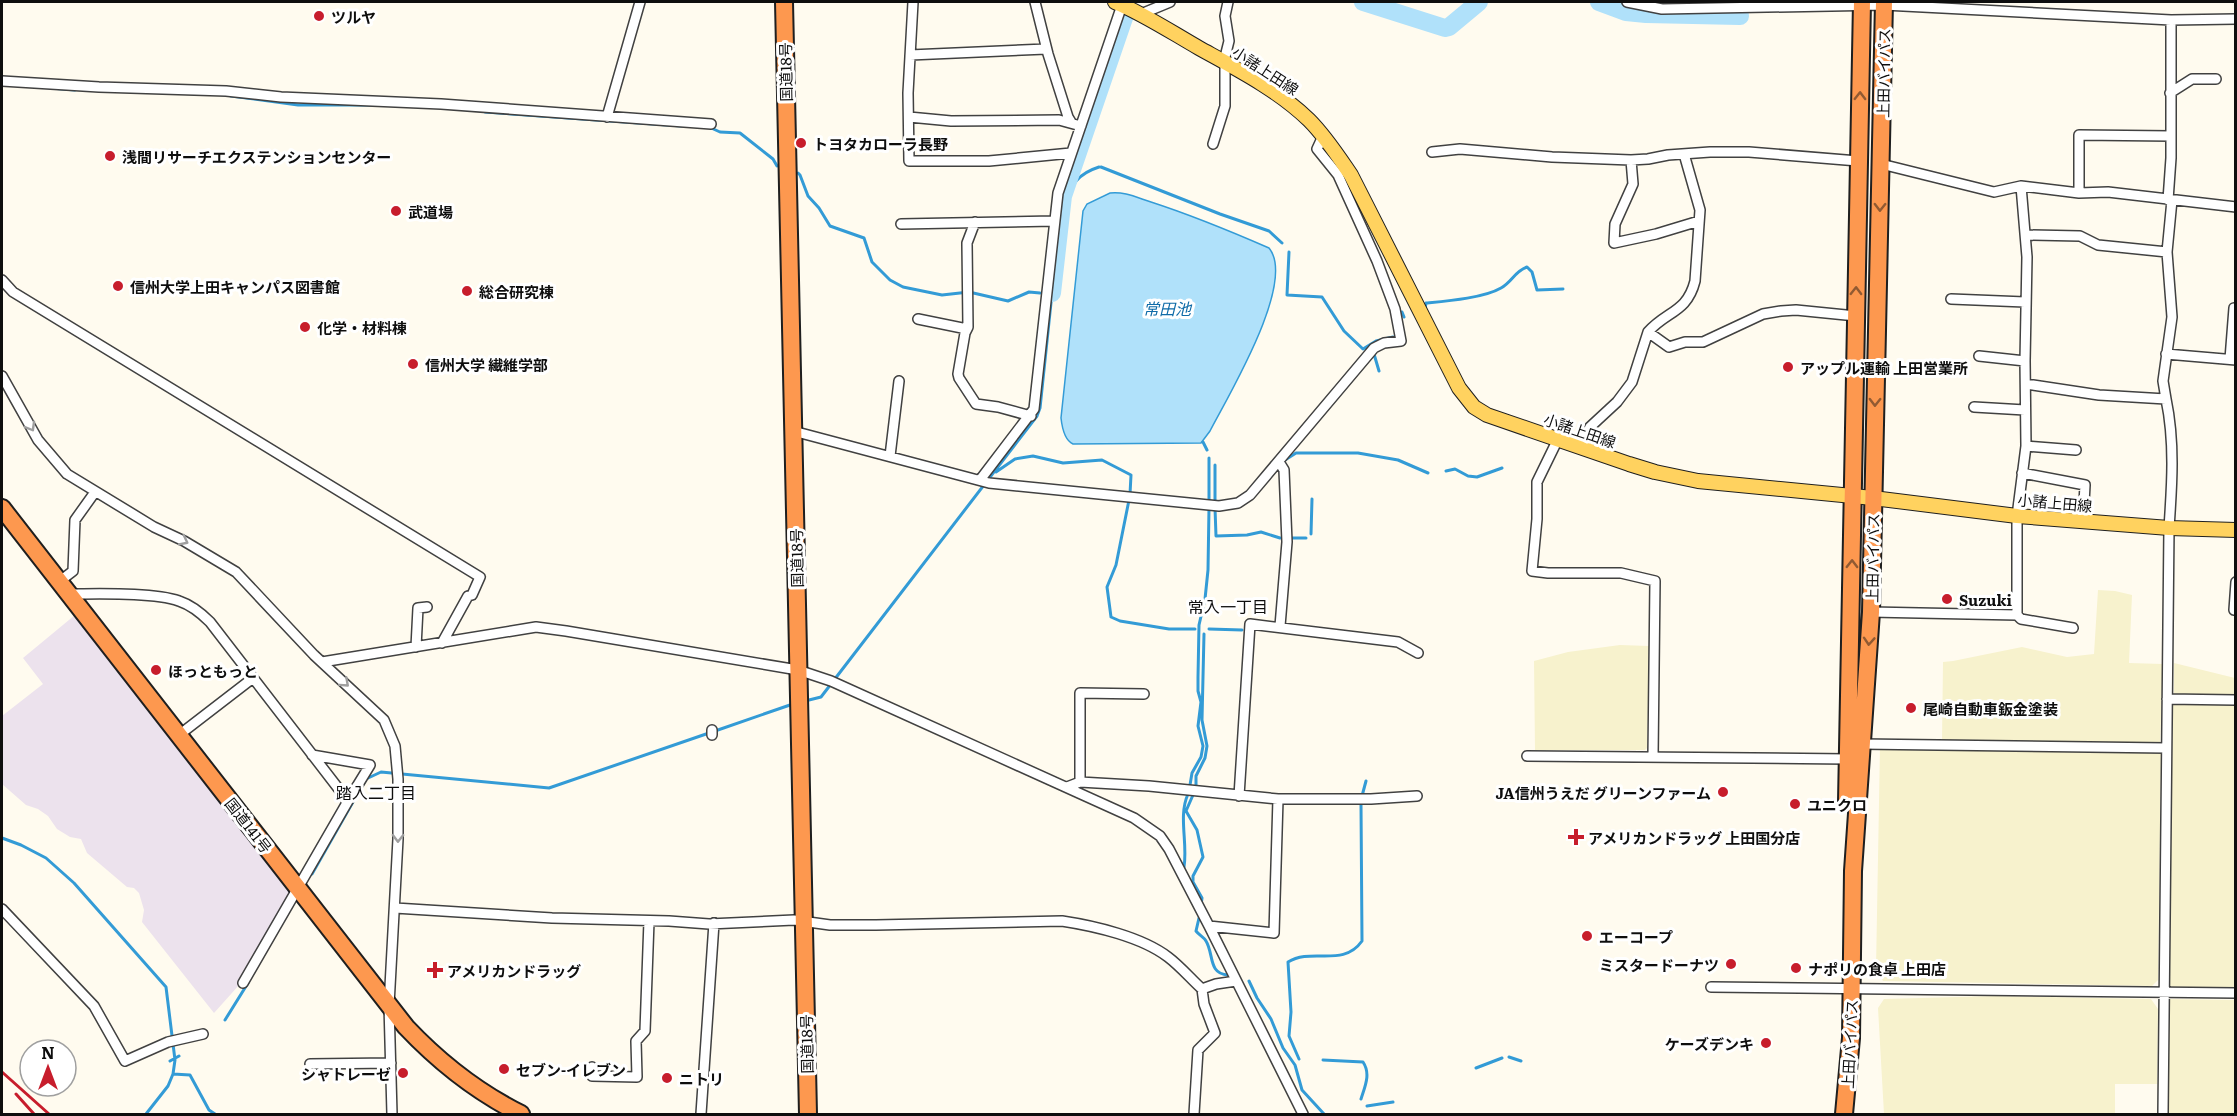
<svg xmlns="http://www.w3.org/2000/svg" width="2237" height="1116" font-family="Literata,'Noto Sans JP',serif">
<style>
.industrial{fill:#ece2ed}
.farmland{fill:#f7f2cd}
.water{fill:#b0e1fa;stroke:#339bd6;stroke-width:1.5}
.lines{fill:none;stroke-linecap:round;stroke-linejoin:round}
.stream{stroke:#339bd6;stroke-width:3}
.river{stroke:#b0e1fa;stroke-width:18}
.street-casing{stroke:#414141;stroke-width:12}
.primary-casing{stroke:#1f1f1f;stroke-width:16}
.highway-casing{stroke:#1f1f1f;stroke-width:20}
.street{stroke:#fff;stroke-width:9}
.primary{stroke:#ffd25f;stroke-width:14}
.highway{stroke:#fd984f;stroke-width:16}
.rail{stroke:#c71d2c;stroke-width:3}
.oneway{stroke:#915a32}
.oneway2{stroke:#9f9f9f}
.poi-dot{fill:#c71d2c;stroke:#fff;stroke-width:2}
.labels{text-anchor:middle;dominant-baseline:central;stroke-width:6;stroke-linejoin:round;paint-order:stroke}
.poi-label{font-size:15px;font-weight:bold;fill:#0e0e0e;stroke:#fff;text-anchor:start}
.street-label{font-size:15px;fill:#0e0e0e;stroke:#fff}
.water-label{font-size:16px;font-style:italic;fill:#0f6ba8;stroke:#fff}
.neighbourhood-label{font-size:16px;fill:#0e0e0e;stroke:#fff}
</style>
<rect width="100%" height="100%" fill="#fffbef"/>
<path class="industrial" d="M75,615L291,893L240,984L214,1013L142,922L144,910L139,893L134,888L127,887L87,853L81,839L70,837L57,829L48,816L38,809L26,805L2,784V716L43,684L23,658Z"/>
<path class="farmland" d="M2098,590L2115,591L2132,595L2129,663L2163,664L2160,744L1942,741L1943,662L1953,661L2022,647L2067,657L2094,654Z
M1620,645L1649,646L1647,748L1645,750H1535L1534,661L1568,652Z
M2174,663L2235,678V697L2176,696L2174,694Z
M2177,703H2235V988L2168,987L2173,705Z
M1880,747L2161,752L2158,980L2152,986L1883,981L1876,969Z
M1994,996L2151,999L2158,1009L2157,1084H2115V1114H1884L1878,1008L1884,999Z
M2169,999L2235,1000V1114H2166Z"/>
<path class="water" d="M1110,193C1124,191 1138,198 1151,202C1191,215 1230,231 1269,248C1297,282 1228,396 1210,431L1201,443L1073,444C1064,440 1062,427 1061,418L1083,211L1087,204Z"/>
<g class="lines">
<path class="stream" d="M51,88L75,90
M231,96L298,105H371
M485,112L682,126
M709,127L720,132L740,133L773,159L777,166
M1101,167L1220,214L1269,231L1282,243
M798,173L800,175L808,196L819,208L830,226L864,238L872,262L890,280L903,287L942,295L969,292L1008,301L1029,292L1040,293
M1061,209C1071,188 1074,175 1099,167
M1289,252L1287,295L1322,297L1344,331L1363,349L1376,341L1393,337
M1425,309L1426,303C1447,301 1484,298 1501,288C1512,282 1515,271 1527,267L1532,272L1537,290L1563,289
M1402,312L1404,317
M1374,354L1379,371
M1203,442L1207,450
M1209,458V502
M1285,460L1296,453H1358L1398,460L1428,473
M1446,471L1455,469L1468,476L1477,477L1502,468
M996,472L1015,459L1033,456L1063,463L1102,460L1131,475L1130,494
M1129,500L1116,565L1107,587L1111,617L1120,621L1169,629H1195
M1215,503V465
M1215,508L1216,536L1247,535L1261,532L1280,538
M1311,534L1312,499
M1291,538H1306
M1209,629L1242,630
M809,700L821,697L1037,416L1040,408L1052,293
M715,731L790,705
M1190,785L1192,773L1201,757L1203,746L1198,726L1201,702L1198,691V677L1199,625L1205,599L1208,570L1209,508
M1196,785V776L1205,758L1207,746L1202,720L1204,634
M1193,795L1186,811L1197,830L1203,857L1193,876V882L1202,898L1201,905
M1362,796L1366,781
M2,838L21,845L46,858L74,883L166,987L175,1060L173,1074L168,1086L146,1114
M1184,867C1188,843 1178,816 1188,794
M312,874L366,779L381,772L549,788L709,733
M1199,918L1196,931C1199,935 1204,937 1206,941C1214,954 1208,974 1228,975
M1249,981L1257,998L1271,1019L1283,1048L1295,1065L1302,1090L1324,1114
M225,1020L248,983
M1509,1057L1521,1061
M1299,1059L1289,1036L1291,1012L1288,962C1312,947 1343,968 1362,941L1361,805
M1323,1060L1363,1062C1371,1074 1365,1086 1361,1099
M170,1061L179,1056
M1476,1068L1502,1058
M173,1074L190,1075L209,1110L215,1114
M1367,1106L1393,1102"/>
<path class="river" d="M1363,2L1445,28L1449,27L1479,2
M1599,2L1626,12L1646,14L1740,16
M1052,293L1063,196L1126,12"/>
<g class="street-casing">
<path id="street" d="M913,2L908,93L909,161H989L1071,153
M1035,2L1048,54L1068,117L1071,122
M1627,2L1662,9L1884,5L2171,20L2236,19
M1141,14L1170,2
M910,55L1046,49
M2,81L99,87L226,91L281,97L441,104L711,124
M2170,93L2192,79H2216
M607,117L640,2
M909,117L951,121L1059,120L1081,126
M1213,144L1225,106V57L1229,41L1225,16L1228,2
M1432,152L1460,149L1552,157L1631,160L1648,159L1668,155L1710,152H1749L1858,161
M1631,160L1633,184L1615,224L1614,243L1656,234L1699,221
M1881,164L1994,192L2021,186L2079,193L2108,192L2236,207
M2079,193V135L2171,136
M2168,200L2171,158V20
M975,222L967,243L968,327L965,333L958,374L959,378L976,404L998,407L1031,416
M901,224L1054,221
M2026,235L2080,236L2098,245L2167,252
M2,280L13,292L480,577L472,595L468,596L442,643
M1951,299L2025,302
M918,319L967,329
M1648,332L1669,347L1685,342H1703L1763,314L1781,311L1796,310L1856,316
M2166,354L2236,360
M1979,356L2025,361
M2230,359L2234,308H2236
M2,376L38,440L67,474L154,527L184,541L236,572L314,655L384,720L395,746L398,779V839L389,1005L392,1114
M2026,384L2099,395L2166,399C2175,442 2172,485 2169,528L2163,1114
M2166,399L2163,381L2172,317L2167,252L2172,200
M1974,407L2025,410
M793,431L989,483L1219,506L1238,503L1250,495L1374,348L1384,343L1401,341L1395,309L1377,261L1338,175L1317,149L1323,136
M1558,439L1537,482V519L1532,571L1548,573H1621L1655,581L1653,756
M2026,446L2076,450
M1580,447L1590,427L1617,402L1632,382L1648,332C1666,311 1687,313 1695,281L1700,210L1684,154
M890,456L899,381
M1279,462L1284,470L1287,542L1280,626
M2022,473L2085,485L2083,522
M980,480L1034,409L1058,193L1122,5
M60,581L73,571L75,520L95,492
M70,594C98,594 154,592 179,601C191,605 201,613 210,622L348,801L243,983
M2234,610L2236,582
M1871,612L2017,615L2021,619L2073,628
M2017,615V516L2026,446L2025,361L2027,257L2021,186
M416,647L418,608L427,607
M322,662L536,627L566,631L798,670L831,681L1134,818L1160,836L1169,849L1209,926L1303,1114
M2167,699L2236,700
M712,730V735
M179,735L253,678
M1861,744L2166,748
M312,755L370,765L348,801
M1527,756L1848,759
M1080,782V693L1144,694
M1067,787L1080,782L1149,786L1278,799H1371L1417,796
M1239,796L1250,624L1398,642L1418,653
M395,908L552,918L669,921L709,924L794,920L830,925H876L1062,921C1095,926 1142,937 1168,957C1180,966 1191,979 1202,989L1216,984L1236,981
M2,909L94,1006L125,1061L168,1042L203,1034
M1209,926L1274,933L1278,799
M1711,987L2236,993
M310,1064L391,1063
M592,1067V1076L637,1077L636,1041L645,1031L649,921
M701,1114L714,923
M1194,1114L1198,1050L1215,1033L1204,1004L1202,989"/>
</g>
<g class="primary-casing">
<path id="primary" d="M1115,2C1144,14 1171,32 1199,48C1237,69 1278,90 1309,120C1326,137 1338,156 1351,175L1459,388L1474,407L1487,415L1629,464L1655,472L1698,481L1873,498L2017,516L2169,528L2236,530"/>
</g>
<g class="highway-casing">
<path id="highway" d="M784,2L808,1114
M2,508L406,1027C440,1063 477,1092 521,1114
M1847,802L1862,2
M1844,1114L1851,1038L1853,871L1871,612L1884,2"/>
</g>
<use href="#street" class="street"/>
<use href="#primary" class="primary"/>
<use href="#highway" class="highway"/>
<path class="rail" d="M2,1072L49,1114
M16,1094L34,1114"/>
</g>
<defs><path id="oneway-chevron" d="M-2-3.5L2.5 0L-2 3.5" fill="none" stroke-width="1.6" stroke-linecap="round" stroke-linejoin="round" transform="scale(1.5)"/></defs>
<g class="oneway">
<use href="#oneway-chevron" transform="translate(1860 96) rotate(-89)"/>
<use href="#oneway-chevron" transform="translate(1880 207) rotate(91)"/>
<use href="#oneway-chevron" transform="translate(1856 291) rotate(-89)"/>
<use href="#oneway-chevron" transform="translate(1875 402) rotate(91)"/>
<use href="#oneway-chevron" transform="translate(1852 564) rotate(-89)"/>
<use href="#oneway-chevron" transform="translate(1869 641) rotate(94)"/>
</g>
<g class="oneway2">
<use href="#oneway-chevron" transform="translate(31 427) rotate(60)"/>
<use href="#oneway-chevron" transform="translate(184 541) rotate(27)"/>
<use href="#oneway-chevron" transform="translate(345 683) rotate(42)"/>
<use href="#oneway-chevron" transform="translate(398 838) rotate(91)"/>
</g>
<g class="poi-dot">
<circle cx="319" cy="16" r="6"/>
<circle cx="801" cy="143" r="6"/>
<circle cx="110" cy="156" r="6"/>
<circle cx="396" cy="211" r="6"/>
<circle cx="118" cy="286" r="6"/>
<circle cx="467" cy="291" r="6"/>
<circle cx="305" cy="327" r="6"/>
<circle cx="413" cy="364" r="6"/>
<circle cx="1788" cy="367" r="6"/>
<circle cx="1947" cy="599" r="6"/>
<circle cx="156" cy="670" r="6"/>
<circle cx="1911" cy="708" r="6"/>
<circle cx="1723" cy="792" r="6"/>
<circle cx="1795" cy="804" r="6"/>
<path d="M1573 828h6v6h6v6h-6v6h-6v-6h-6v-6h6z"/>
<circle cx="1587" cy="936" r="6"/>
<circle cx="1731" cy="964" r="6"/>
<circle cx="1796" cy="968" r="6"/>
<path d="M432 961h6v6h6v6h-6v6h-6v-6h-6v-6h6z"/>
<circle cx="1766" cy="1043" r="6"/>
<circle cx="504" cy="1069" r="6"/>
<circle cx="403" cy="1073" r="6"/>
<circle cx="667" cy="1078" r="6"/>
</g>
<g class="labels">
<g class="poi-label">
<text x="331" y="16">ツルヤ</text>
<text x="813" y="143">トヨタカローラ長野</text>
<text x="122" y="156">浅間リサーチエクステンションセンター</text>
<text x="408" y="211">武道場</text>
<text x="130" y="286">信州大学上田キャンパス図書館</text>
<text x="479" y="291">総合研究棟</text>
<text x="317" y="327">化学・材料棟</text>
<text x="425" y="364">信州大学 繊維学部</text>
<text x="1800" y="367">アップル運輸 上田営業所</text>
<text x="1959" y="599">Suzuki</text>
<text x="168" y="670">ほっともっと</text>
<text x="1923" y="708">尾崎自動車鈑金塗装</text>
<text x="1711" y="792" text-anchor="end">JA信州うえだ グリーンファーム</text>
<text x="1807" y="804">ユニクロ</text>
<text x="1588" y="837">アメリカンドラッグ 上田国分店</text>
<text x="1599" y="936">エーコープ</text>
<text x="1719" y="964" text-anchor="end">ミスタードーナツ</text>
<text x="1808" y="968">ナポリの食卓 上田店</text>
<text x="447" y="970">アメリカンドラッグ</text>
<text x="1754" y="1043" text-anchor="end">ケーズデンキ</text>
<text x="516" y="1069">セブン-イレブン</text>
<text x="391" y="1073" text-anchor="end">シャトレーゼ</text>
<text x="679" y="1078">ニトリ</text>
</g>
<g class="street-label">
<text transform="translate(1266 70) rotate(33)">小諸上田線</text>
<text transform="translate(785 72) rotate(-91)">国道18号</text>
<text transform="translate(1883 73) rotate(-89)">上田バイパス</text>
<text transform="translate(1580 430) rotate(19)">小諸上田線</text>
<text transform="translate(2055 502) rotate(5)">小諸上田線</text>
<text transform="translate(796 558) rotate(-91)">国道18号</text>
<text transform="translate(1872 558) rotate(-89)">上田バイパス</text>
<text transform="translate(249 825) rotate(52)">国道141号</text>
<text transform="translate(806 1044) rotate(-91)">国道18号</text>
<text transform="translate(1849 1044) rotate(-87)">上田バイパス</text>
</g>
<g class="water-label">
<text x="1167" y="308">常田池</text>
</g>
<g class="neighbourhood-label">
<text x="1228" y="606">常入一丁目</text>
<text x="376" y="792">踏入二丁目</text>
</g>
</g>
<rect width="2237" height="1116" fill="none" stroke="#0e0e0e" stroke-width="6"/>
<g transform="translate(48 1068)"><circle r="28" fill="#ffffff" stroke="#9f9f9f" stroke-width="1.5"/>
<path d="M0-4.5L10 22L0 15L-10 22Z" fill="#c71d2c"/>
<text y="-9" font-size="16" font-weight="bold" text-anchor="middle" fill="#0e0e0e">N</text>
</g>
</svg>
